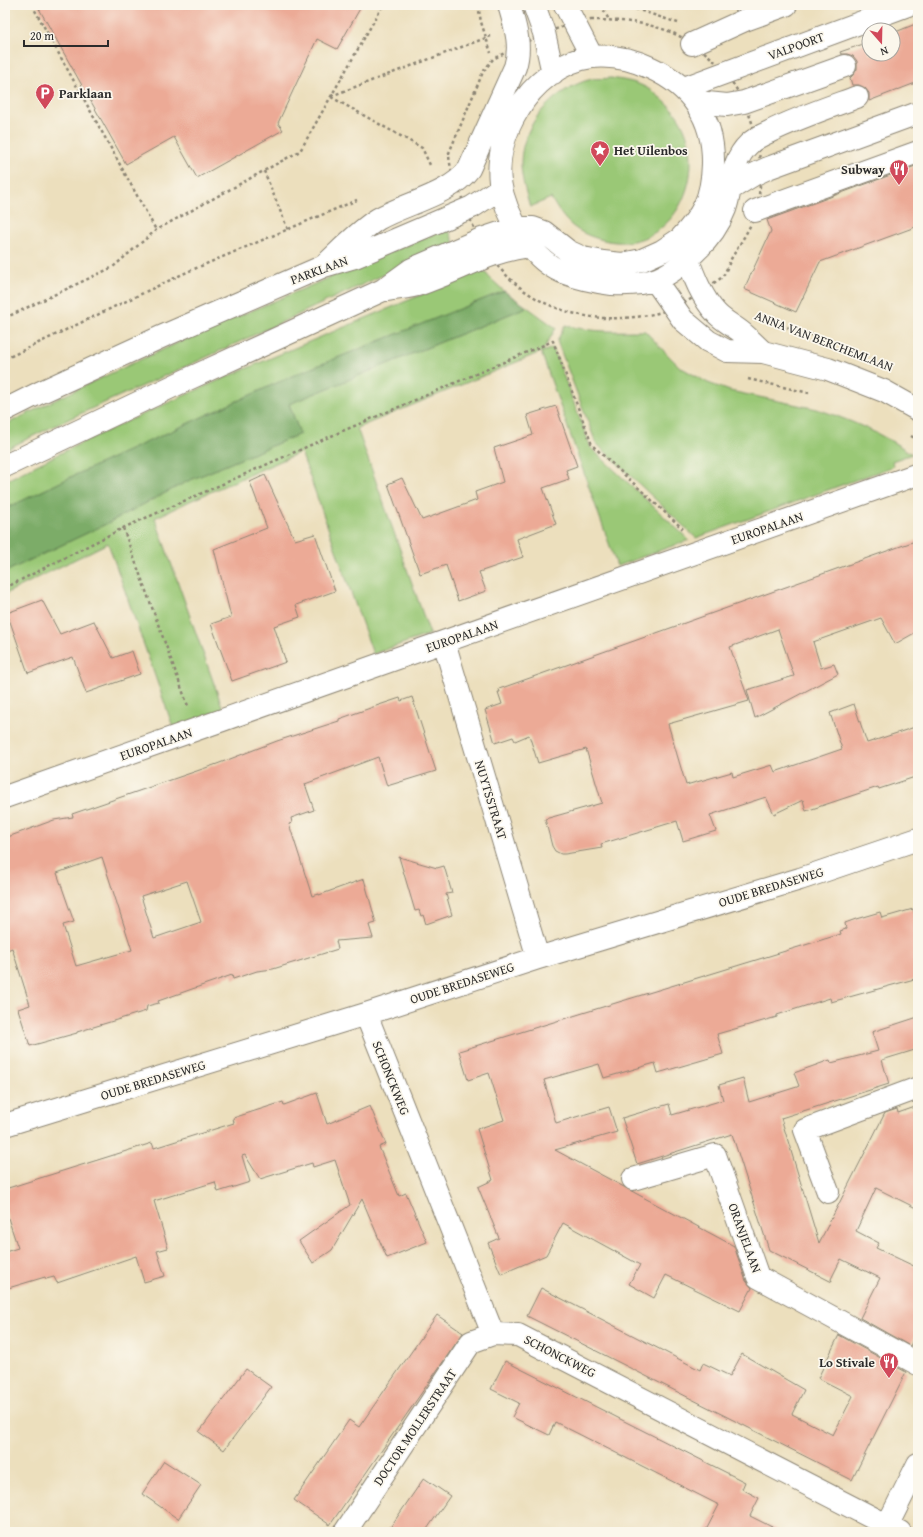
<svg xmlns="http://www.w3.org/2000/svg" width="923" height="1537" font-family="'Gentium Book Plus',serif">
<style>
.green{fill:#9ac876;stroke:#627a50}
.forest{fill:#7bac67;stroke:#536c49}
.building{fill:#ecaa96;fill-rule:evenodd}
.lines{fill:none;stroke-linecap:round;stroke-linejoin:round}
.minor-casing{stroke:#8c8574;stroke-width:24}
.path{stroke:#8c8574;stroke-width:2.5;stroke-dasharray:3 3;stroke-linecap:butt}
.minor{stroke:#fff;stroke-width:22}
.labels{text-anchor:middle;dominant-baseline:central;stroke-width:3.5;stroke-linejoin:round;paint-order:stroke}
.street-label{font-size:13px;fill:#2b2b2b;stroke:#fbf7ec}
.poi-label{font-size:13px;font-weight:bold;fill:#2b2b2b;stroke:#fbf7ec;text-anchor:start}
</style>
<rect width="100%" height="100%" fill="#fbf7ec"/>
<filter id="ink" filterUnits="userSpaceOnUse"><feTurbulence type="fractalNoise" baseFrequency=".025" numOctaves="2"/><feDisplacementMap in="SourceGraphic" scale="8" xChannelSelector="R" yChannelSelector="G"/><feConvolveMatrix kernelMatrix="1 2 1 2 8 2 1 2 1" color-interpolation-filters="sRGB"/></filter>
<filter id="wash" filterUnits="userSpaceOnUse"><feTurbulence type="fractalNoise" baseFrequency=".012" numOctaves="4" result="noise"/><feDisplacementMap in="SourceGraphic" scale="16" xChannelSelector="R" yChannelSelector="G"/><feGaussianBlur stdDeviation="0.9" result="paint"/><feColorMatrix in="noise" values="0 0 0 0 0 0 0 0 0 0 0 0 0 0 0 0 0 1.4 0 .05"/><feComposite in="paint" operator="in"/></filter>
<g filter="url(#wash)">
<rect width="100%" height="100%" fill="#ecdfbd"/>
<path class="green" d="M611,78C622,80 633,81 643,86C650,89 657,95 663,100C722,150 681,259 603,240C576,233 565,223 551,198L530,207C526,193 521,178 521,162C522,123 555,88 592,79C598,78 605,79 611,78Z
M448,228L454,243C368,281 283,322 198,361C133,390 68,418 5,450V425C149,351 299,291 448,228Z
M482,268L489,277L504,291L292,376L73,476L5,509V481C150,406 302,345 452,282Z
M527,307L556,328L542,352L553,348L591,448L689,540L617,566L541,352L357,428L430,634L373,654L301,452L190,501L155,518L223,709L173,727L108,543L5,594V572L106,524L188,481L300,434L289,404Z
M565,325C595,333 615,331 645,331L664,351L680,367L708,383L730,391L817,409C850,420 883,434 912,454L892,461L894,466L696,538L596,443L557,341Z"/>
<path class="forest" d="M504,291L527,307L289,404L300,434L188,481L106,524L5,572V509L73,476L292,376Z"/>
<g id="blocks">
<path class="building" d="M37,5H362L337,49L317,39L278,123L283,130L197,178L174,137L126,164Z
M918,23V82L869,101V93L865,88L859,85H852L850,78L854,74L857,69V61L853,56L847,54H841L840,52L869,42V54H893V33Z
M918,165V226L820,262L796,312L744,289L771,231L767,220Z
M556,406L577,466L566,470L569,479L543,488L556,524L517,539L523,557L479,572L486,591L458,601L446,565L420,574L388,484L402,478L422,520L477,500L475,492L503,482L494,448L533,435L527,415Z
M265,475L295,540L315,534L335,591L296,605L300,617L274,626L286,662L232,681L211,624L231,617L214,549L267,528L250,482Z
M918,540V631L895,644L881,618L813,642L821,668L834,664L838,674L755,718L747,690L794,676L778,629L730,647L749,701L668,724L686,785L732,772L733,777L772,765L775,772L842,749L830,713L854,704L867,743L918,726V776L879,789L878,787L806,811L803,800L774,814L766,797L710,815L716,831L683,841L677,821L601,844L602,848L565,854H561L555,851L552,846L545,819L602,803L586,749L538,763L529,735L515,741L513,737L495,743L485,710L502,704L498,692H500L499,689Z
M42,600L60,634L94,621L113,658L132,651L140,674L86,693L73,657L28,673L7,613Z
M412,697L436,771L387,786L378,757L305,784L314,810L291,818L292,823L289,824L312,896L319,894V895L364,879L376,923L369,925L373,938L336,941L338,949L273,969L257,971L233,979L232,975L158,1001L159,1003L147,1006L146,1011L77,1032V1033L30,1046L18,1009L30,1005L12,948L5,951V838L54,820L73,817L72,814L217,764L277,741L339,721V719L376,706L400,698L401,701ZM102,857L132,950L76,966L63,925L74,922L57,873ZM187,881L201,922L154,938L141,896Z
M399,857L437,868L444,866L452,893L446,894L452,915L426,924L423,915L421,916L419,910L415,911Z
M913,909L918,924V978L831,1002L830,998L777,1015V1017L717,1034L723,1054L658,1073L655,1063L604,1078L599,1064L544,1080L556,1123L609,1107L617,1132L555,1150L734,1246L746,1281L752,1288L740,1311L666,1275L654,1298L629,1284L640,1265L563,1223L546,1255L501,1274L488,1243L499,1238L478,1187L493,1180L477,1129L504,1120L489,1073L468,1080L459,1051L841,934L840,931L846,929L845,923L856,919L880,912L882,918Z
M918,1017V1049L882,1060L889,1084L781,1118L819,1243L885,1113L897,1109L898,1113L918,1106V1209L876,1188L856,1231L879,1243L876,1248L918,1268V1330L910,1346L860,1318L880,1278L841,1259L831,1279L832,1282L769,1250L732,1134L637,1164L622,1118L669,1104L672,1115L723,1100L719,1085L743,1078L749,1102L797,1087L799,1086L794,1073L830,1060L831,1063L878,1051L872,1032Z
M317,1093L327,1124L370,1106L386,1144L379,1147L399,1196L406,1193L427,1242L387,1258L362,1199L332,1250L313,1263L299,1241L350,1205L335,1160L313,1167L312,1163L260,1179L245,1155L242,1156L250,1182L218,1192L215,1182L154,1201L168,1248L157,1251L165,1276L144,1282L136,1256L57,1283L54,1277L46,1279L45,1277L5,1289V1252L18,1248L5,1209V1189L152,1143L154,1148L234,1123L233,1118L283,1102L284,1105Z
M541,1288L700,1370L703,1363L730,1376L742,1354L804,1390L792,1414L833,1435L853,1396L818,1378L839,1335L906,1372L852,1480L527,1316Z
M437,1315L463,1333L330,1525L294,1500L349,1420L359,1427Z
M505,1361L745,1482L742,1489L759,1498L750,1516L782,1532H705L719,1505L555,1422L549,1435L512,1417L519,1403L491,1389Z
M246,1369L271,1387L224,1450L199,1432Z
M164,1461L201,1485L178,1519L142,1494Z
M424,1478L450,1496L425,1532H387Z"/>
</g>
</g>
<g filter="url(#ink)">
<use href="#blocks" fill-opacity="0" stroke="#8c8574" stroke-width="1"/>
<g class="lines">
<g class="minor-casing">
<path id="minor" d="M534,5L544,33L553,73
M565,5L592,57
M692,44L745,20L786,5
M684,88L908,5
M697,102L727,105L744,102L845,66
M730,189L753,175L768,168L918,113
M755,211L918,152
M326,264C343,248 359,231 378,219C406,203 450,195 469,169L515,67C522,45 515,26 509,5
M655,280L683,320L708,341L727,351L763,352L828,369L884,391L918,410
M387,290C397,288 410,288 420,284C457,272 491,250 530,246
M763,352C755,345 748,337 740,331C732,325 724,321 717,314C698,294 690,264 680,239C703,215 712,198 713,164C714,118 692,87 651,68C632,59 613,55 592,57C562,60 532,85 518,110C505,131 497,157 500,182C505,215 530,258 562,272C578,278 595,282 612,284C651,286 669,278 696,251C709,239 719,225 725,209C733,186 730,162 749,144C755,138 762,135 769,132C797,118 827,108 857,97
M5,410L39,393L161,337L324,266L355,257L472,207L501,188
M5,466L186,380L383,290L412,269L479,240L506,231L517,228H533L544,232L568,251L583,258L603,262L622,264L642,260L662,251L680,239
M444,642L538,958
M5,797L918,474
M366,1014L493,1334L518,1335L900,1532
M5,1125L366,1014L538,958L800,879L918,839
M633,1179L715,1155L758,1277L918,1364
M828,1192L805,1130L918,1088
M345,1532L471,1342L493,1334
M884,1532L918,1464"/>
</g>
<path class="path" d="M32,5L156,230
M478,5L481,22L491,53
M601,5L609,20
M624,5L678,23
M591,20C620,20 649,22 675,34C740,63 773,143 756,210C752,226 742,240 734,254C729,261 727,271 722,277C719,280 713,283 710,286C682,308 655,317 620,318C583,320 544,308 516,284C485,258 475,232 461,196C456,182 449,168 449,153L483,72L493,59L544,33L574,23Z
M331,96L491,36
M331,97L422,148L431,167
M264,171L288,230
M5,318L113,267L156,230L300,151L383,5
M770,322L832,341
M5,359L187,272L357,200
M748,379L809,393
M911,436L918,440
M123,528L188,706
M5,588L123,528L338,433L553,341L592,445L683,529"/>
<use href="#minor" class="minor"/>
</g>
</g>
<defs>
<g id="parking-pin" transform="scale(1)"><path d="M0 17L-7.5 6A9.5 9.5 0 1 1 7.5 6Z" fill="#d1495b" stroke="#fbf7ec"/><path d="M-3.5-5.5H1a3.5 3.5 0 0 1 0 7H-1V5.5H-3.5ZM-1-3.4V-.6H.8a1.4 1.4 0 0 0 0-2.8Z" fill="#fff"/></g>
<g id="sight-pin" transform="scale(1)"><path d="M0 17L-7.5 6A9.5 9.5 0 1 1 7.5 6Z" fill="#d1495b" stroke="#fbf7ec"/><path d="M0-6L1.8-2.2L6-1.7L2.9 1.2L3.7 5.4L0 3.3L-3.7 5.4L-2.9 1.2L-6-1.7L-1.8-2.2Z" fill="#fff"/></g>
<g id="restaurant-pin" transform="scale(1)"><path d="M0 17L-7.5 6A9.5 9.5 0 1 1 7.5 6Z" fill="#d1495b" stroke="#fbf7ec"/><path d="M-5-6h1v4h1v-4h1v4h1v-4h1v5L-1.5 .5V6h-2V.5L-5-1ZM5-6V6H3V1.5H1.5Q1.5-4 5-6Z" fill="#fff"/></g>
</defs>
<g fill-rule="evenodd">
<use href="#parking-pin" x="45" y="93"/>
<use href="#sight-pin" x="600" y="150"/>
<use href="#restaurant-pin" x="899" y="169"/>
<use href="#restaurant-pin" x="889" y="1362"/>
</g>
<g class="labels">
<g class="street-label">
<text transform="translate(796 46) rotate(-20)">VALPOORT</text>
<text transform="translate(319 270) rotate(-20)">PARKLAAN</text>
<text transform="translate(824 341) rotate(21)">ANNA VAN BERCHEMLAAN</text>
<text transform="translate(767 528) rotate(-19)">EUROPALAAN</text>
<text transform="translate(462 636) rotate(-19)">EUROPALAAN</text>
<text transform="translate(156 744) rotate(-19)">EUROPALAAN</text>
<text transform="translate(491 800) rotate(73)">NUYTSSTRAAT</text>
<text transform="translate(771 887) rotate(-17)">OUDE BREDASEWEG</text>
<text transform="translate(462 983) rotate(-18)">OUDE BREDASEWEG</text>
<text transform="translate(391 1078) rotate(68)">SCHONCKWEG</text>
<text transform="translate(153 1080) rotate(-17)">OUDE BREDASEWEG</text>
<text transform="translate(745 1238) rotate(70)">ORANJELAAN</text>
<text transform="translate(560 1356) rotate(27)">SCHONCKWEG</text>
<text transform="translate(415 1427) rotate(-56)">DOCTOR MOLLERSTRAAT</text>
</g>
<g class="poi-label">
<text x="59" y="93">Parklaan</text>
<text x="614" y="150">Het Uilenbos</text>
<text x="885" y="169" text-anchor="end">Subway</text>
<text x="875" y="1362" text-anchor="end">Lo Stivale</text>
</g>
</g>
<rect width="923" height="1537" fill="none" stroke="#fbf7ec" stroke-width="20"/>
<g transform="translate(881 42) rotate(160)"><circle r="19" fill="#fbf7ec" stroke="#a8a59f"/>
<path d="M0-3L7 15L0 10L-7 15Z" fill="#d1495b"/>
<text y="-6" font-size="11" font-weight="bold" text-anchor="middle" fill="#2b2b2b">N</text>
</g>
<path d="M24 40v6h84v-6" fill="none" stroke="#2b2b2b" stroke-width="2"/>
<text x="30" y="40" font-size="12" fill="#2b2b2b" stroke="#fbf7ec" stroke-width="3" paint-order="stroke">20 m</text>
</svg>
